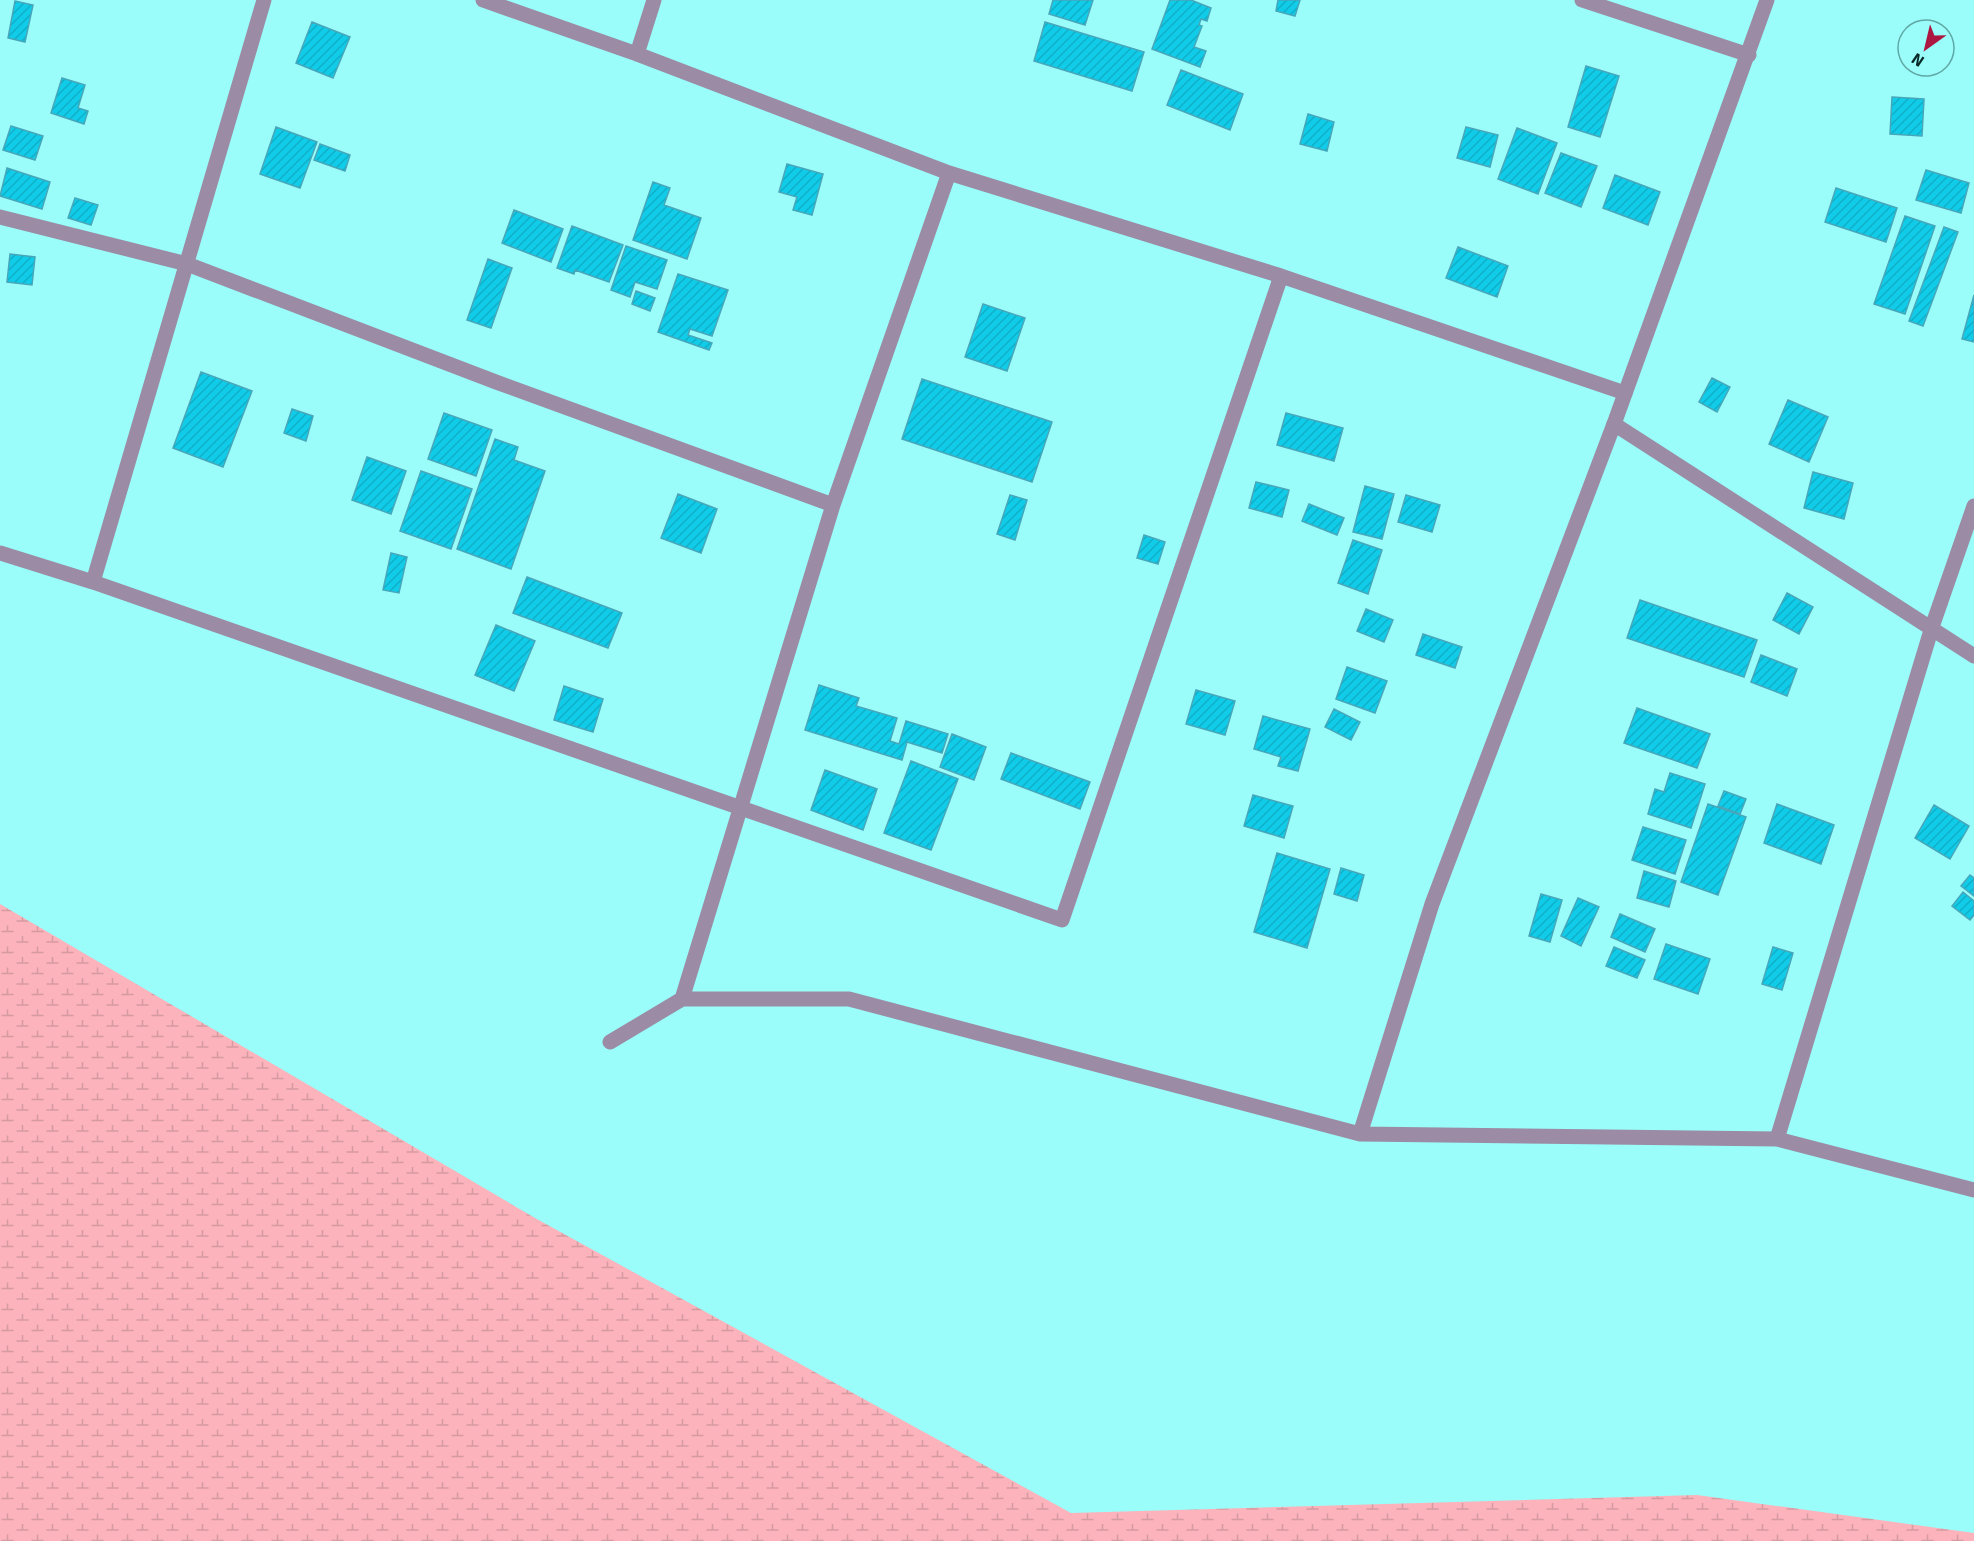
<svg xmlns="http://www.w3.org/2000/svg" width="1974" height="1541" font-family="Signika,sans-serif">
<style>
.wetland{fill:url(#wetland-marsh)}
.building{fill:url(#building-hatch);stroke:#47a7ba;stroke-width:1.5}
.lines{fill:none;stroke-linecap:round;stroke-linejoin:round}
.minor{stroke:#9b8ba5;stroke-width:15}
.tertiary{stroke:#9b8ba5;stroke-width:15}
</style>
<defs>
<pattern id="wetland-marsh" width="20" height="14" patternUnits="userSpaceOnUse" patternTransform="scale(1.5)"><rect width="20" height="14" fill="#fcb3bb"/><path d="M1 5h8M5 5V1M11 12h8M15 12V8" fill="none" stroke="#d69aa1"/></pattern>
<pattern id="building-hatch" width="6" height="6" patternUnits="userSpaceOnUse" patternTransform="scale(1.5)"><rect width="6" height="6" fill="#11cce9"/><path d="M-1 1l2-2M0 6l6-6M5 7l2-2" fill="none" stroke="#0fafc8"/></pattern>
</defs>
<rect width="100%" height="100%" fill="#9afdf9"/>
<path class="wetland" d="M0,904L535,1218L1071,1513L1697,1495L1974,1533V1541H0Z"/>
<path class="building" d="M1053,0H1093L1085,25L1049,14Z
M1170,0H1191L1211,8L1207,21L1201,19L1199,25L1202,26L1194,47L1206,51L1200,67L1152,49Z
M1278,0H1300L1295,16L1276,11Z
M15,1L33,5L25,42L8,38Z
M312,22L350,37L333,78L296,63Z
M1045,22L1144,52L1132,91L1034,61Z
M1586,66L1619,76L1600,137L1568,127Z
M1181,70L1243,94L1230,130L1167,105Z
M62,78L85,85L78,108L88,111L84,124L51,113Z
M1892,97L1924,99L1922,136L1890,134Z
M1308,114L1334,122L1327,151L1300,144Z
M11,126L43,136L35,160L3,150Z
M276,127L317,142L300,188L260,174Z
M1466,127L1498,135L1490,167L1457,158Z
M1517,128L1557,143L1538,194L1498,179Z
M320,144L350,155L345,171L314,160Z
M1561,153L1597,166L1581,207L1545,193Z
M787,164L823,174L812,215L793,210L797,197L779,192Z
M7,168L50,182L42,209L0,196Z
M1926,170L1969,183L1961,213L1916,200Z
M1615,175L1660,192L1648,225L1603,208Z
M653,182L670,188L664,205L701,218L687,259L633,240Z
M1836,188L1897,208L1886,242L1825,222Z
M75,198L98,205L91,225L68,218Z
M514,210L563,229L551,262L502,243Z
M1905,216L1935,226L1905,314L1874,304Z
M572,226L623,245L609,282L575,270L574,274L557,268Z
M1944,227L1958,232L1923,326L1909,321Z
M626,246L667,260L657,289L635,282L630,297L611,290Z
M1458,247L1508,266L1497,297L1446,278Z
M10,254L35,257L32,285L7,282Z
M488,259L512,268L491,328L467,320Z
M678,274L728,290L712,336L690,329L688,335L712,343L709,350L658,332Z
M636,291L655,298L650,311L632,304Z
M1974,295V342L1962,339Z
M983,304L1025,318L1007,371L965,357Z
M201,372L252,391L223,467L173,448Z
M1712,378L1730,387L1717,412L1699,402Z
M922,379L1052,422L1032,482L902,439Z
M1788,400L1828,417L1809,462L1769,444Z
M292,409L313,416L306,441L284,433Z
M444,413L492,430L476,476L428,459Z
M1286,413L1343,428L1334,461L1277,445Z
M495,439L518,447L514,460L545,471L511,569L457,549Z
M367,457L406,471L391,514L352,500Z
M421,471L472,489L451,549L400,531Z
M1813,472L1853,483L1844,519L1804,508Z
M1256,482L1289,490L1282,517L1249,508Z
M1365,486L1394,494L1382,539L1353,532Z
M678,494L717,509L701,553L661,538Z
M1010,495L1027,500L1015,540L997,534Z
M1406,495L1440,505L1432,532L1398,522Z
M1309,504L1344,518L1337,535L1302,521Z
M1144,535L1165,542L1158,564L1137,558Z
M1353,540L1382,550L1368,594L1338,583Z
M391,553L407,557L399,593L383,590Z
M527,577L622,613L608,648L513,613Z
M1787,593L1813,607L1799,634L1773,620Z
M1640,600L1757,640L1744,677L1627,638Z
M1366,609L1393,620L1384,642L1357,631Z
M496,625L535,641L514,691L475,675Z
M1423,634L1462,647L1455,668L1416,655Z
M1761,655L1797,669L1787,696L1751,682Z
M1347,667L1387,681L1375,713L1336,699Z
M819,685L859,698L856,706L897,718L890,741L899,744L906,721L948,734L942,753L907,742L902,760L805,730Z
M564,686L603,699L593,732L554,720Z
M1196,690L1235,701L1225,735L1186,724Z
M1637,708L1710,734L1697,768L1624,743Z
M1334,709L1360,722L1351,740L1325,727Z
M1263,716L1310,729L1298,771L1278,766L1281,757L1254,749Z
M952,734L986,747L974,780L940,767Z
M1011,753L1090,782L1080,809L1001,779Z
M911,761L958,779L931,850L884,833Z
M825,770L877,789L863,830L811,810Z
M1670,773L1705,784L1691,828L1648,814L1655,789L1664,792Z
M1724,791L1746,799L1740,814L1718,806Z
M1253,795L1293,806L1284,838L1244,826Z
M1708,804L1746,817L1718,895L1681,882Z
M1777,804L1834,825L1821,864L1764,843Z
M1934,805L1969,826L1950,859L1915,838Z
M1643,827L1686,840L1675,874L1632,860Z
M1277,853L1330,869L1307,948L1254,932Z
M1341,868L1364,875L1357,901L1334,894Z
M1644,871L1676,881L1669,907L1637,898Z
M1970,875L1974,878V896L1961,886Z
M1963,892L1974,901V915L1970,920L1952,906Z
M1541,894L1562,900L1550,942L1529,936Z
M1578,898L1599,907L1581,946L1561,936Z
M1620,914L1655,929L1645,952L1611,937Z
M1666,944L1710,959L1698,994L1654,979Z
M1614,947L1645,960L1637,978L1606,966Z
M1773,947L1793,953L1782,990L1762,984Z"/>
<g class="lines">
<path class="minor" d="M483,0L637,54L949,173L1281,276L1625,393
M1582,0L1749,55
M637,54L654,0
M0,217L187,264L496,382L833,505
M0,553L93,582L1062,920L1281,276
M93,582L264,0
M682,999L833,505L949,173
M610,1042L682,999H849L1360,1134L1777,1139L1974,1190
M1360,1134L1432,904L1614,424L1974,656
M1777,1139L1932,627L1974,506"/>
<path class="tertiary" d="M1614,424L1767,0"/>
</g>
<g transform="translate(1926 48) rotate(214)"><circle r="28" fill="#9afdf9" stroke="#5fa8a5" stroke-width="1.5"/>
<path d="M0-4.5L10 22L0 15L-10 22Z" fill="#ac1742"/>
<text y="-9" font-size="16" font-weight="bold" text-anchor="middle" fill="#072827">N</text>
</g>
</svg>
